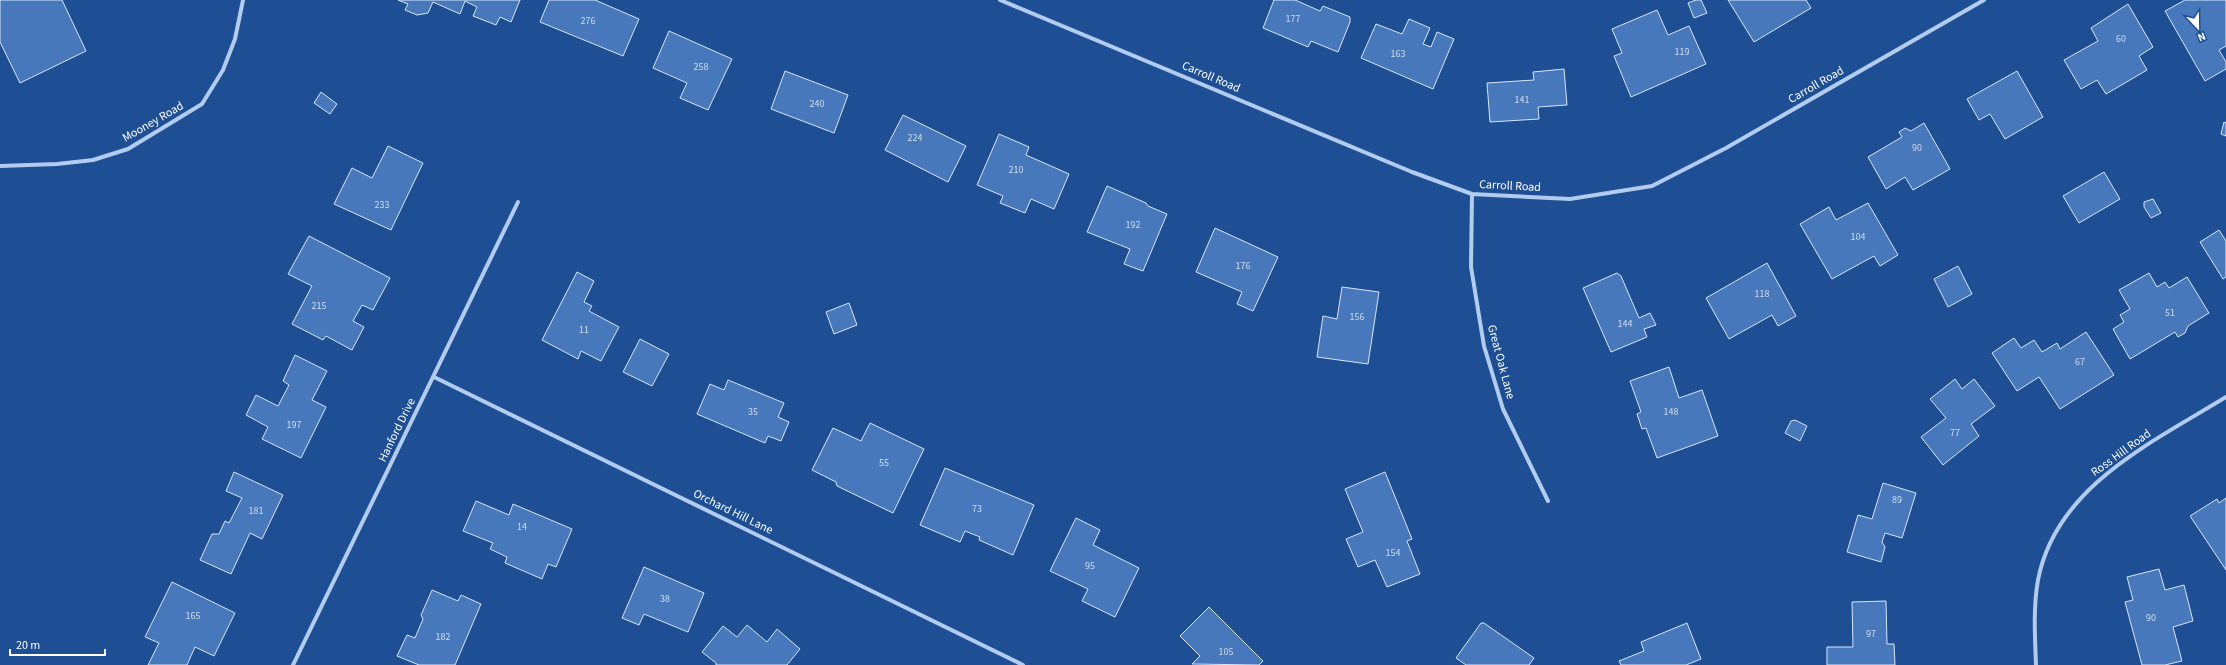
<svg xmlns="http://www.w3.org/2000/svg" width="2226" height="665" font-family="'Source Sans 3',sans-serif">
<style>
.building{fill:#4778bc;stroke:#d8e7fa}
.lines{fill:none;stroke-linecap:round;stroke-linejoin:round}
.minor{stroke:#b2ccef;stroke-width:4}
.labels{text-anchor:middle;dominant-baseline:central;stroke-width:3.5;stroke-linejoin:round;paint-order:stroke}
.number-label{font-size:10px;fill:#d1ddee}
.street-label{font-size:12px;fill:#fff;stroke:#1e4f95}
</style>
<rect width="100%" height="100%" fill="#1e4f95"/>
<path class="building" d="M0,0H62L86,51L20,83L0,42Z
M398,0H520L511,22L500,17L496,25L473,16L477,7L465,1L460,14L433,2L428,13L417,15L405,10L408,4Z
M549,0H595L639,19L623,56L540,22Z
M1274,0H1295L1320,11L1323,6L1350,17V22L1338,52L1311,41L1308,47L1263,28Z
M1696,0H1701L1707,13L1694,18L1688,3Z
M1728,0H1806L1811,8L1754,42Z
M2185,0H2226V46L2219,50L2226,62V69L2205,81L2165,11Z
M2128,4L2153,47L2139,56L2147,70L2106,94L2097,80L2081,89L2064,60L2098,41L2091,28Z
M1657,10L1668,35L1689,26L1706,64L1631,97L1614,56L1622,53L1612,29Z
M1409,19L1430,28L1423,44L1431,47L1437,32L1454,39L1433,89L1361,58L1376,24L1402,34Z
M669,31L732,59L708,110L680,98L687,83L653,68Z
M1564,69L1567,105L1538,107L1539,119L1490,122L1487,83L1534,80L1533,72Z
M785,71L848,95L834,133L771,109Z
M2017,71L2043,117L2005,139L1990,114L1979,120L1967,99Z
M321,92L337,104L330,114L314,103Z
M903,115L966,146L948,182L885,150Z
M2224,122L2226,123V136L2221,134Z
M1924,123L1950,169L1913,190L1905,177L1886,189L1868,157L1902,137L1899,132L1905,128L1911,131Z
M999,134L1029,147L1026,155L1069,174L1054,209L1031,199L1025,213L1000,203L1003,196L977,185Z
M388,146L423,163L391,230L334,204L352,168L372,178Z
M2104,172L2120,199L2079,223L2063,196Z
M1107,186L1146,203L1148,206L1167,214L1143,271L1124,264L1130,249L1087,232Z
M2153,199L2161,213L2151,218L2144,207V202Z
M1868,203L1898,255L1880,266L1874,256L1832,279L1800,224L1829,207L1836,220Z
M1215,228L1278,257L1253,311L1237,304L1242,292L1196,272Z
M2219,230L2226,241V277L2223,279L2200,242Z
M309,236L390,278L373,310L362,305L353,321L364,327L352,350L326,336L323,340L292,324L312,286L288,274Z
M1767,263L1796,316L1778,326L1772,315L1729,339L1706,298Z
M1958,266L1972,294L1948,307L1934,279Z
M577,272L594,281L584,302L592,306L589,311L619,327L601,361L581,351L578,359L542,340Z
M1617,273L1621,276L1639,318L1650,313L1656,325L1644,329L1647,337L1611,352L1583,288Z
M2149,273L2157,287L2165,282L2169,288L2187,277L2209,313L2188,326L2185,333L2178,337L2175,332L2130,359L2113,329L2124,322L2120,315L2130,309L2119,290Z
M1342,287L1379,292L1368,364L1317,357L1323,316L1337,319Z
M849,303L857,325L834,334L826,312Z
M2086,332L2114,375L2060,409L2039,377L2017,391L1992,353L2014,338L2021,348L2034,340L2042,352L2057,343L2060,349Z
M640,339L669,354L652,386L623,372Z
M295,355L327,371L312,400L326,407L301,458L262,439L268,427L246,415L256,395L278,406L289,385L283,381Z
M1669,367L1679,398L1702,390L1718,436L1657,458L1646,428L1642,429L1637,414L1641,412L1630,381Z
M1955,379L1962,389L1974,379L1995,406L1971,424L1979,436L1943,465L1921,437L1946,418L1930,399Z
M728,380L784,403L778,417L789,422L781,441L768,436L765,443L697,414L710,384L724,390Z
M1795,420L1807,426L1800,441L1785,433L1791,421Z
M870,423L924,449L893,513L837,486L836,482L812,470L833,428L861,441Z
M945,468L1034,505L1013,555L979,540L980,537L965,531L960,542L920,525Z
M234,472L283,495L262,539L250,533L231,574L200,560L212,534H219L225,521L229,523L242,498L226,491Z
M1385,472L1412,539L1407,541L1420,574L1387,587L1375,560L1358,567L1346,539L1363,532L1345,489Z
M1883,483L1916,493L1902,538L1885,533L1882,542L1885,547L1881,562L1847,552L1858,515L1872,519Z
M2226,498V570L2190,516L2217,499L2219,503Z
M476,501L509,515L513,504L572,529L556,567L548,564L542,579L505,563L507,557L490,549L493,543L463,531Z
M1076,518L1100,530L1093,545L1139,568L1115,617L1082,601L1088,589L1050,571Z
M644,567L704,593L688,632L644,614L639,625L622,618Z
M2159,569L2165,590L2184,585L2193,621L2173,627L2182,661L2165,665H2142L2125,602L2133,600L2127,577Z
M172,582L235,613L214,656L195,647L187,665H148L159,643L145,637Z
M432,590L458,601L461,595L481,604L455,665H419L397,656L407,635L415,638L423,619L421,615Z
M1886,601L1887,644H1894L1895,665H1827V647H1853L1852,602Z
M1209,607L1263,661L1259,665L1192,664L1200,656L1180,636Z
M1481,623H1484L1534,658L1529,665H1466L1456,658Z
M1687,623L1701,659L1686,665H1621L1619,661L1644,651L1641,642Z
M747,625L767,642L777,629L800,649L787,665H716V663L702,652L723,626L737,637Z"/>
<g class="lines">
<path class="minor" d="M1000,0L1412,172L1472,194L1570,199L1652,186L1726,148L1984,0
M0,166L57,164L93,160L128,149L202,104L223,70L235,39L243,0
M1472,194L1471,267L1484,346L1503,409L1548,501
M434,377L1023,665
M293,665L518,202
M2036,665C2035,637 2033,608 2038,580C2056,486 2153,442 2226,397"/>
</g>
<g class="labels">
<g class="number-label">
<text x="1293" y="19">177</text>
<text x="588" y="21">276</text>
<text x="2121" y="39">60</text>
<text x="1682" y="52">119</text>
<text x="1398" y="54">163</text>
<text x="701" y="67">258</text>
<text x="1522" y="100">141</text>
<text x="817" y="104">240</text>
<text x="915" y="138">224</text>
<text x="1917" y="148">90</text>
<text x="1016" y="170">210</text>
<text x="382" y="205">233</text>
<text x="1133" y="225">192</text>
<text x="1858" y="237">104</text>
<text x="1243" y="266">176</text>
<text x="1762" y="294">118</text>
<text x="319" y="306">215</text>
<text x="2170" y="313">51</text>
<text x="1357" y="317">156</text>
<text x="1625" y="324">144</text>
<text x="584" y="330">11</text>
<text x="2080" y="362">67</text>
<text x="753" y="412">35</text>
<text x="1671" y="412">148</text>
<text x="294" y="425">197</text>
<text x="1955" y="433">77</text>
<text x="884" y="463">55</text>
<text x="1897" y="500">89</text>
<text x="977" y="509">73</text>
<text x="256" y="511">181</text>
<text x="522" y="527">14</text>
<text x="1393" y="553">154</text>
<text x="1090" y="566">95</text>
<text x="665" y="599">38</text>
<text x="193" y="616">165</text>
<text x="2151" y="618">90</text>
<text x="1871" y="634">97</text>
<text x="443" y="637">182</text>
<text x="1226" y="652">105</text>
</g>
<g class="street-label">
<text transform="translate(1211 77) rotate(23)">Carroll Road</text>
<text transform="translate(1816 85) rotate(-30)">Carroll Road</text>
<text transform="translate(153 122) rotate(-30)">Mooney Road</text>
<text transform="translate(1510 186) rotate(3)">Carroll Road</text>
<text transform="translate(1501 362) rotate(75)">Great Oak Lane</text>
<text transform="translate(397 430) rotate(-64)">Hanford Drive</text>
<text transform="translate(2121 453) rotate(-36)">Ross Hill Road</text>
<text transform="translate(733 512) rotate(26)">Orchard Hill Lane</text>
</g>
</g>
<g transform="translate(2198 28) rotate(158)" stroke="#1e4f95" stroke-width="3" paint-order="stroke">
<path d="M0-3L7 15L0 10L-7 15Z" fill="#ffffff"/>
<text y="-6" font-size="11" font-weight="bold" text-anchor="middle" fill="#ffffff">N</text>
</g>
<path d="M10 649v6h95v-6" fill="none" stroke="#ffffff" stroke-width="2"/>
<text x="16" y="649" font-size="12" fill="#ffffff" stroke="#1e4f95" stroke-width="3" paint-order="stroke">20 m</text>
</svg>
